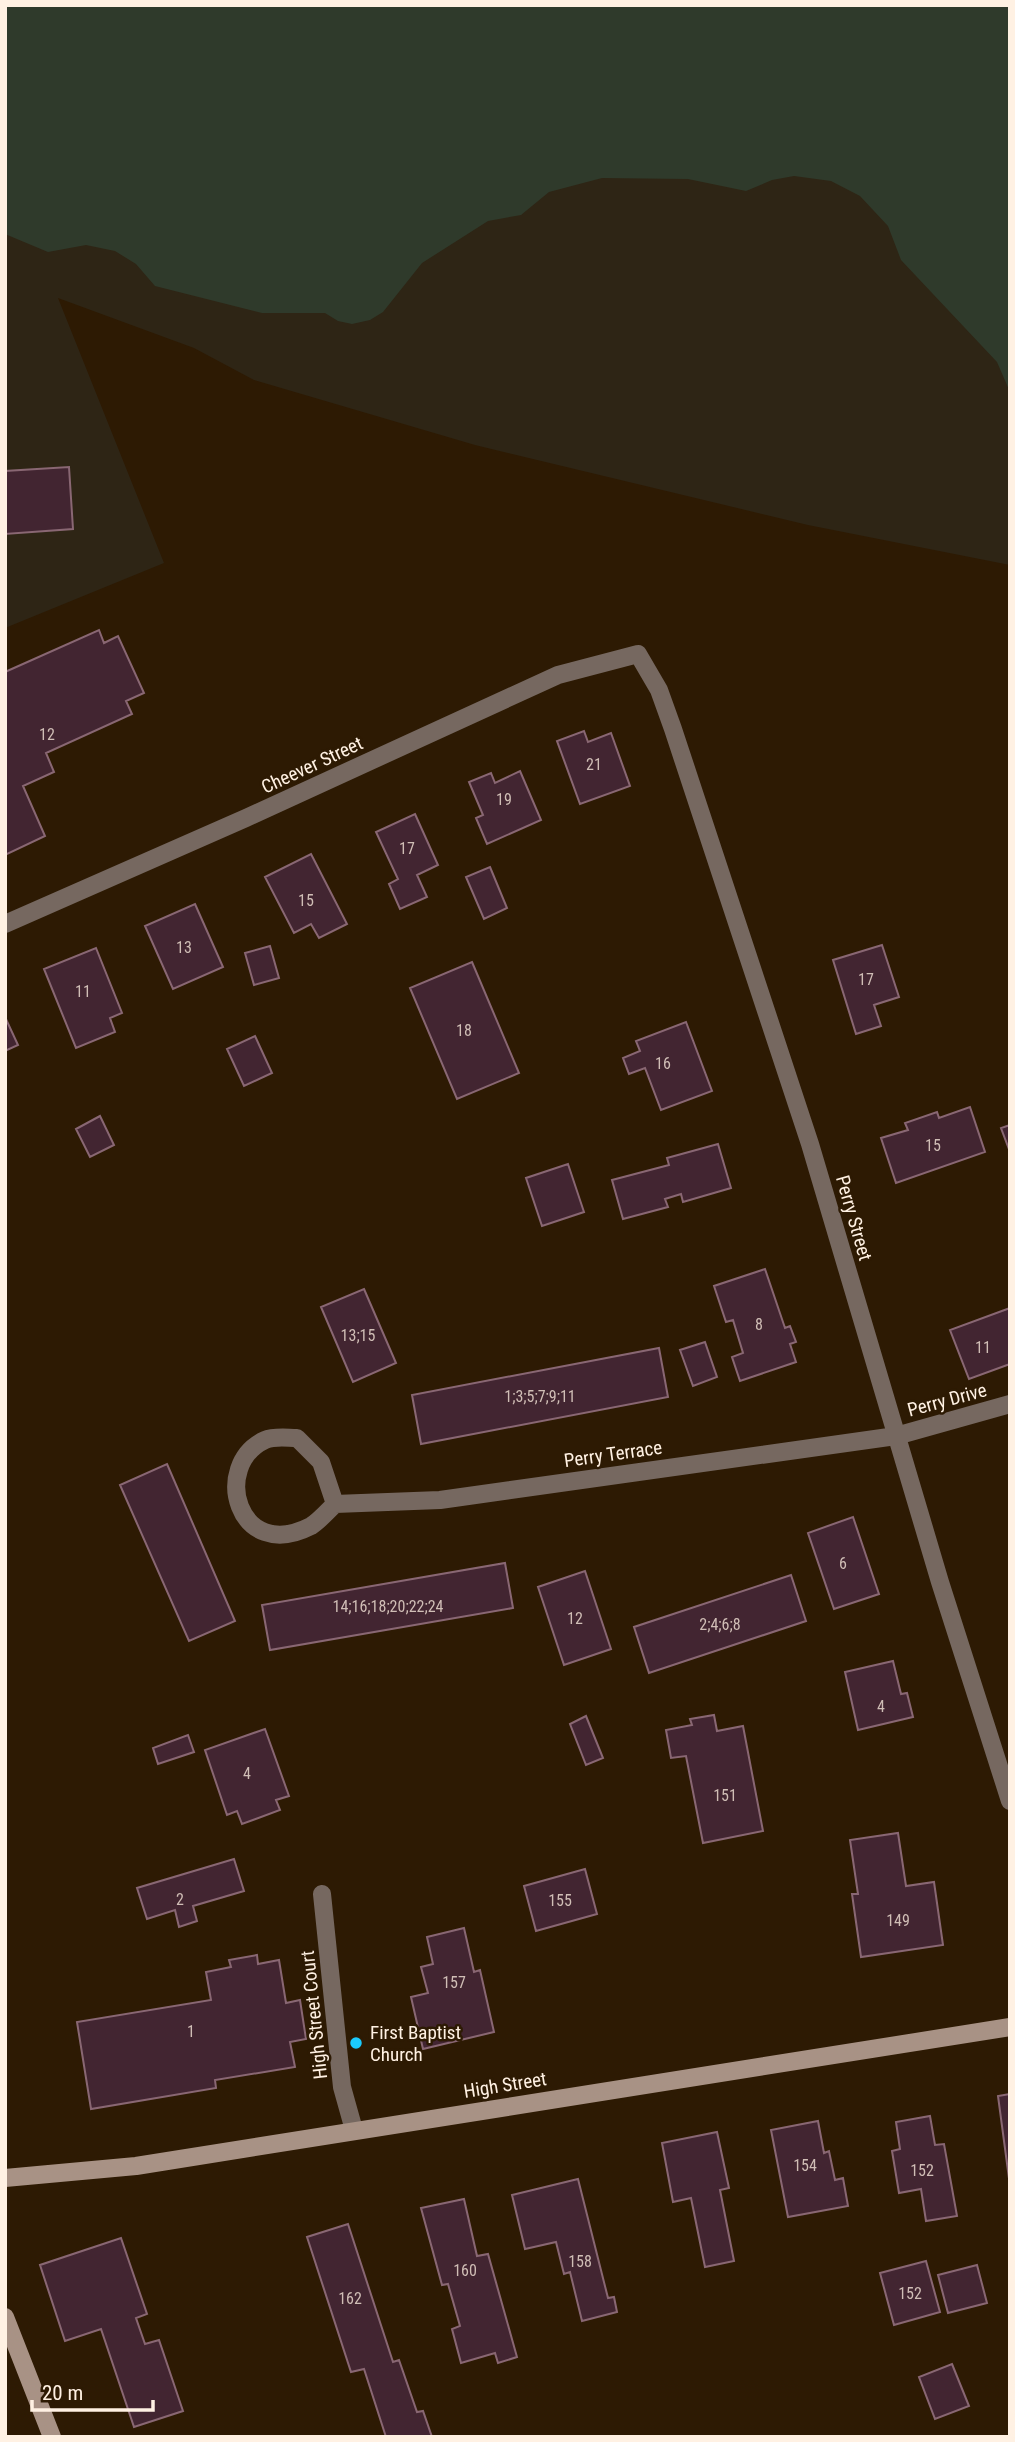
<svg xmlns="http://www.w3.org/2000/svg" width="1015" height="2442" font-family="'Roboto Condensed',sans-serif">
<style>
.industrial{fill:#2e2515}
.green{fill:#2f3a2b}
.building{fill:#422531;stroke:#896773;stroke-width:2}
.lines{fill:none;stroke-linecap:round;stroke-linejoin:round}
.street{stroke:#766860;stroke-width:18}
.secondary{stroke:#a89285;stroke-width:18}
.poi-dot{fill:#1bcafc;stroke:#2d1a03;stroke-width:2.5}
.labels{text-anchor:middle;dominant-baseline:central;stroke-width:5;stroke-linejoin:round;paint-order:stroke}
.number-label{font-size:16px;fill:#d0beb6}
.street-label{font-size:19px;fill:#fff1e3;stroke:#2d1a03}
.poi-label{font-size:19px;fill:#fff1e3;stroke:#2d1a03;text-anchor:start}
</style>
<rect width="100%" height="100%" fill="#2d1a03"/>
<path class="industrial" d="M608,33L1010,278V565L808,525L475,445L254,380L194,348L58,298L164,563L5,628V220Z"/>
<path class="green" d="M5,5H1010V392L997,362L901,260L888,226L860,196L831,181L794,176L772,180L746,191L688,179L602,178L549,192L521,215L488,221L422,263L383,312L370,320L352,324L338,321L325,313H262L155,286L136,264L115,251L86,245L48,252L5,234Z"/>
<path class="building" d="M69,467L73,529L5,534V471Z
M99,630L104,643L118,636L144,693L126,701L132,714L46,753L54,772L23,786L45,836L5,855V672Z
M584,731L588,742L611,733L630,786L580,804L557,741Z
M520,771L541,820L487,844L476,818L483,815L469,782L491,773L495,783Z
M415,814L438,865L417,875L427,897L400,909L389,884L398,879L376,832Z
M311,854L347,924L319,938L311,924L294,933L265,877Z
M490,867L507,908L484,919L466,877Z
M195,904L223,967L173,989L145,926Z
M882,945L899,997L874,1005L881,1026L856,1034L833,960Z
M270,946L279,978L254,985L245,953Z
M96,948L122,1013L110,1018L115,1032L76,1048L44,969Z
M472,962L519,1073L457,1099L410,988Z
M5,1017L18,1045L5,1051Z
M686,1022L712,1091L661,1110L645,1068L629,1074L623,1058L640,1051L636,1041Z
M255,1036L272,1073L244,1086L227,1049Z
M970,1107L985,1152L896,1183L881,1138L908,1130L905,1123L937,1112L939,1118Z
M100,1116L114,1145L90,1157L76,1129Z
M1010,1125V1152L1001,1128Z
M718,1144L731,1188L683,1202L681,1194L665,1199L668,1207L623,1219L612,1180L669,1165L667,1158Z
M568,1164L584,1212L542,1226L526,1178Z
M765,1269L785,1328L790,1326L796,1342L790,1344L796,1362L740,1381L732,1357L743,1353L733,1320L726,1322L714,1286Z
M364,1289L396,1363L353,1382L321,1307Z
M1010,1308V1364L969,1379L950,1330Z
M705,1342L717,1377L693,1386L680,1350Z
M659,1348L668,1397L421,1444L412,1395Z
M167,1464L235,1621L189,1641L120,1485Z
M853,1517L879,1594L834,1609L808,1533Z
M505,1563L513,1608L270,1650L262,1605Z
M585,1571L611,1649L564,1665L538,1587Z
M791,1575L806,1621L649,1673L634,1627Z
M893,1661L901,1694L907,1693L913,1717L858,1730L845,1672Z
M714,1715L717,1731L743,1726L763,1831L703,1843L686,1756L671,1758L666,1730L692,1725L690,1719Z
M586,1716L603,1758L586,1765L570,1724Z
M265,1729L289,1796L276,1800L280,1810L242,1824L237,1811L227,1815L205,1750Z
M188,1735L194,1752L158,1764L153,1748Z
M898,1833L906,1886L934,1882L943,1945L861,1957L852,1894H858L850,1840Z
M234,1859L244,1891L193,1906L197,1921L179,1927L175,1910L147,1919L137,1888Z
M585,1869L597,1914L536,1931L524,1886Z
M464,1928L474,1972L480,1970L494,2032L423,2049L411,1997L428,1993L421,1967L433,1964L427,1937Z
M257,1955L258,1964L279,1960L286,2003L300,2000L306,2039L290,2042L295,2067L215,2080L216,2088L91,2109L77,2022L211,2000L206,1972L231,1967L229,1960Z
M1010,2094V2186L998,2096Z
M930,2116L935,2145L944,2144L957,2216L926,2221L921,2189L899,2193L892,2151L900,2149L896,2122Z
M818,2121L824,2153L829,2151L835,2180L843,2178L848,2206L788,2217L771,2130Z
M717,2132L729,2188L720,2190L734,2261L705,2267L691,2198L673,2202L662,2143Z
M578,2179L608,2298L614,2297L617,2312L582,2321L570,2272L564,2274L556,2242L525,2249L512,2195Z
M464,2199L477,2256L488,2254L517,2357L498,2363L495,2353L461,2363L452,2329L460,2326L448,2284L442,2285L421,2208Z
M348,2224L393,2362L399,2360L417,2412L423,2411L432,2437H386L364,2369L351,2372L307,2237Z
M121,2238L147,2314L136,2318L145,2344L159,2340L183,2411L134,2427L101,2329L65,2341L40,2265Z
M926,2261L940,2312L894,2325L880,2273Z
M977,2265L987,2303L948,2313L938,2275Z
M952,2364L969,2406L935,2419L919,2377Z"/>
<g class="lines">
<path class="street" d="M5,924L246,818L558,675L638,654L659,690L673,729L810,1144L940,1582L1010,1801
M297,1438L321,1462L335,1504C328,1511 319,1521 311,1526C237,1564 211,1465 265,1440C274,1436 287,1438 297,1438Z
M335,1504L440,1500L896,1436L1010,1404
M322,1894L342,2087L354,2130"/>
<path class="secondary" d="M5,2178L136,2166L1010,2027
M5,2317L52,2437"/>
</g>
<circle class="poi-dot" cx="356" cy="2043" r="7"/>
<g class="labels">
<g class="number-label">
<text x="47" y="734">12</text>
<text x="594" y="764">21</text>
<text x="504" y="799">19</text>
<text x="407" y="848">17</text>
<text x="306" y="900">15</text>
<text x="184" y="947">13</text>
<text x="866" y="979">17</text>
<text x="83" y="991">11</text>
<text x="464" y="1030">18</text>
<text x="663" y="1063">16</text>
<text x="933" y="1145">15</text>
<text x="759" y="1324">8</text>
<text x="358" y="1335">13;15</text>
<text x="983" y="1347">11</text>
<text x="540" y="1396">1;3;5;7;9;11</text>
<text x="843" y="1563">6</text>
<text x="388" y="1606">14;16;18;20;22;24</text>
<text x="575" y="1618">12</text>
<text x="720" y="1624">2;4;6;8</text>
<text x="881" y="1706">4</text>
<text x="247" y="1773">4</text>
<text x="725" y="1795">151</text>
<text x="180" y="1899">2</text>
<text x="560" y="1900">155</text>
<text x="898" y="1920">149</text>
<text x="454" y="1982">157</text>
<text x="191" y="2031">1</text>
<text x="805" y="2165">154</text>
<text x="922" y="2170">152</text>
<text x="580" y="2261">158</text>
<text x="465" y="2270">160</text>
<text x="910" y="2293">152</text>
<text x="350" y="2298">162</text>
</g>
<g class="street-label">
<text transform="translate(312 765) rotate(-25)">Cheever Street</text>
<text transform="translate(854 1218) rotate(74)">Perry Street</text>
<text transform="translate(947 1400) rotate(-15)">Perry Drive</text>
<text transform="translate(613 1454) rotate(-8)">Perry Terrace</text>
<text transform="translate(314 2015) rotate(-96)">High Street Court</text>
<text transform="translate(505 2085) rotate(-9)">High Street</text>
</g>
<g class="poi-label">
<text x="370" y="2032">First Baptist<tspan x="370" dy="22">Church</tspan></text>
</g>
</g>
<rect width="1015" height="2442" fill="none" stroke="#fff1e3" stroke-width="14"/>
<path d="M32 2400v10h121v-10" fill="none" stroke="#fff1e3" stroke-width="3.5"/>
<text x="42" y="2400" font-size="21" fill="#fff1e3" stroke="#2d1a03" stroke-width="5" paint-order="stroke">20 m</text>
</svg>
